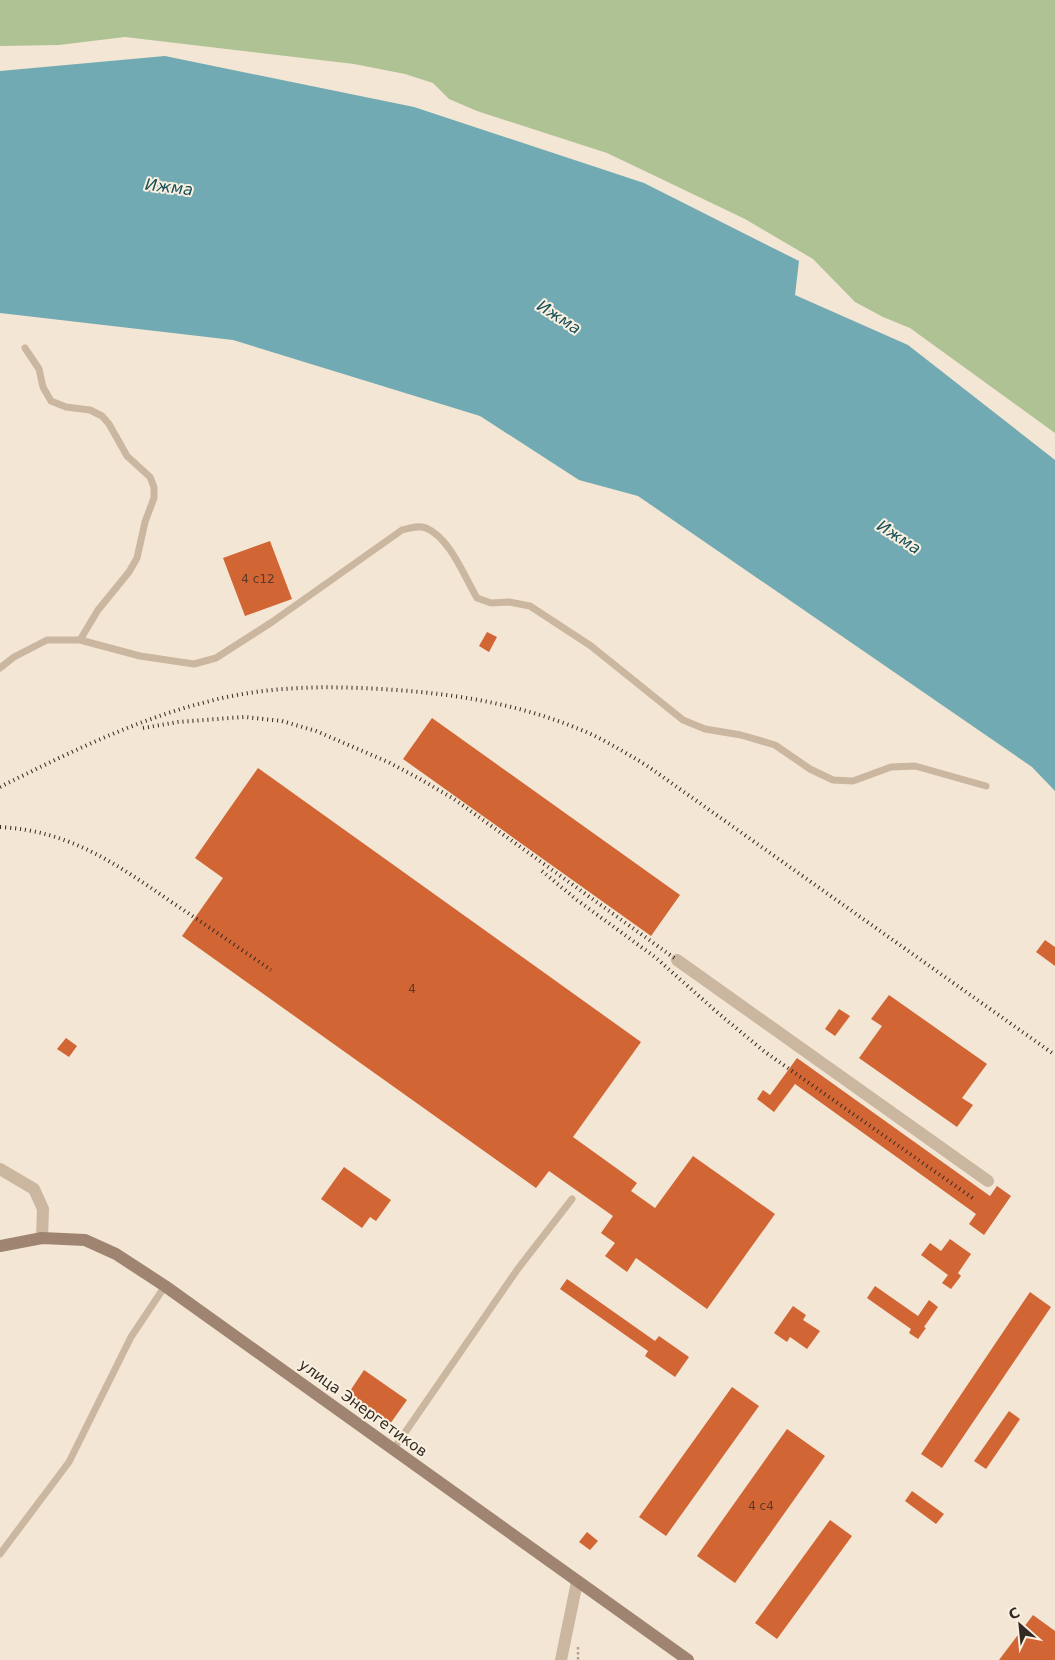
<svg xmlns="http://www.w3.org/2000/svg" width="1055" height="1660" font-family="'DejaVu Sans',sans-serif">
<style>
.green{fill:#afc294}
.water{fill:#71aab2}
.building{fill:#d16534}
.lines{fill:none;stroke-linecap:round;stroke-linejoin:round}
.path{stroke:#b7a18a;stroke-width:2.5;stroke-dasharray:2.5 2.5;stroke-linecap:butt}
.lane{stroke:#cbb7a0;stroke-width:7}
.street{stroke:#cbb7a0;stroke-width:12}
.secondary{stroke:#9f8571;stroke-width:12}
.rail{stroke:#342a24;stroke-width:4;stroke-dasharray:1 4;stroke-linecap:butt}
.labels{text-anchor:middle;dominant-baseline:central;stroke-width:4;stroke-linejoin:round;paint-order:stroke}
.number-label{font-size:12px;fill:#5b3928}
.street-label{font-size:15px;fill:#342a24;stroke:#faf0e0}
.water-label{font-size:16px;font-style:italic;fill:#164f58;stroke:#faf0e0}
</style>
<rect width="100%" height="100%" fill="#f3e6d4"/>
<path class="green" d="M0,0H1055V433L910,328L883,317L855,302L813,259L745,219L607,153L477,111L449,99L433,83L405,74L354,64L125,37L59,45L0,46Z"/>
<path class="water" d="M165,56L414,107L644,183L799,261L795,295L908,345L1055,460V791L1032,767L638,496L579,480L480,416L233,340L0,313V71Z"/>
<path class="building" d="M270,541L292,599L245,616L223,558Z
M487,632L497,637L489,652L479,646Z
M432,718L680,895L651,936L403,759Z
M258,768L641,1042L573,1137L637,1183L631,1191L655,1208L693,1156L775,1214L707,1309L636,1258L627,1272L605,1256L615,1243L601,1233L613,1216L549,1171L536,1188L182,936L223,878L195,858Z
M1045,940L1055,947V966L1036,952Z
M889,995L987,1064L962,1098L973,1105L957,1127L859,1058L882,1026L871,1019Z
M839,1009L850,1016L835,1036L825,1029Z
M66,1038L77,1046L69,1057L57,1049Z
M797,1058L990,1196L997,1186L1011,1196L984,1235L969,1224L976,1214L795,1084L774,1112L757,1099L763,1090L770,1095Z
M344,1167L391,1200L376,1221L370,1217L362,1228L321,1199Z
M950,1239L971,1254L958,1273L961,1276L951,1289L942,1283L948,1275L921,1255L930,1243L941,1251Z
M567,1279L655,1341L659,1336L689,1357L675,1377L645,1356L648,1351L560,1289Z
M875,1286L918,1316L929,1300L938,1307L924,1327L926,1328L918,1339L909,1333L911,1329L867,1298Z
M1030,1292L1051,1307L942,1468L921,1454Z
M793,1306L806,1315L803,1320L820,1331L807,1349L790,1337L787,1342L774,1333Z
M364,1370L407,1400L390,1424L348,1394Z
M732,1387L759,1406L666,1536L639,1517Z
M1009,1411L1020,1419L986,1469L974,1461Z
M787,1429L825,1456L735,1583L697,1556Z
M912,1491L944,1514L936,1524L905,1501Z
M830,1520L852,1536L777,1639L755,1623Z
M587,1532L598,1541L590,1550L579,1542Z
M1033,1615L1055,1631V1660H999Z"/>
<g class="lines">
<path class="path" d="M578,1647V1660"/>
<path class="lane" d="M25,348L39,369L43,387L51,401L66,407L90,410L102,416L109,424L127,456L150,477L154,487V498L145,522L137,558L129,572L98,610L80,640
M0,668L14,657L47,640H80L140,656L194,664L216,658L272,622L402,530C410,528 418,525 426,528C450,538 464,576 477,598L491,603L509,602L530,606L591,646L683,720L705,729L741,735L775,745L810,769L833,780L853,781L891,767L915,766L986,786
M393,1450L517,1270L572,1199
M0,1554L69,1462L131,1337L165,1286"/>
<path class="street" d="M677,960L988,1181
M0,1169L34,1189L43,1209L42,1238
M561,1660L577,1582"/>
<path class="secondary" d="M0,1246L42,1238L85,1240L116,1254L165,1286L688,1660"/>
<path class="rail" d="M143,728L178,722L230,718L245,717L282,721L316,731L388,762L420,779L454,799L677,960
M0,787C68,753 137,719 210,701C260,688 310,686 360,688C435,691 509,700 579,729C602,738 624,752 646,765L1055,1055
M0,827C71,831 116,864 173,903C206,925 239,948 271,970
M542,871L577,900L655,957L718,1013L765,1052L974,1199"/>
</g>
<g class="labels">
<g class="number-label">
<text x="258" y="579">4 с12</text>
<text x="412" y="989">4</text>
<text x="761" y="1506">4 с4</text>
</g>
<g class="street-label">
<text transform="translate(363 1408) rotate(36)">улица Энергетиков</text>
</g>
<g class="water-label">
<text transform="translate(169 187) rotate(7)">Ижма</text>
<text transform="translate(559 317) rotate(33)">Ижма</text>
<text transform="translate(899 537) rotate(33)">Ижма</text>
</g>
</g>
<g transform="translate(1020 1625) rotate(333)" stroke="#faf0e0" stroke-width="4" paint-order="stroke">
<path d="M0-4L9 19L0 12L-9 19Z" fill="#342a24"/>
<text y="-8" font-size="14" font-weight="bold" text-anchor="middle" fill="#342a24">С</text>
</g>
</svg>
